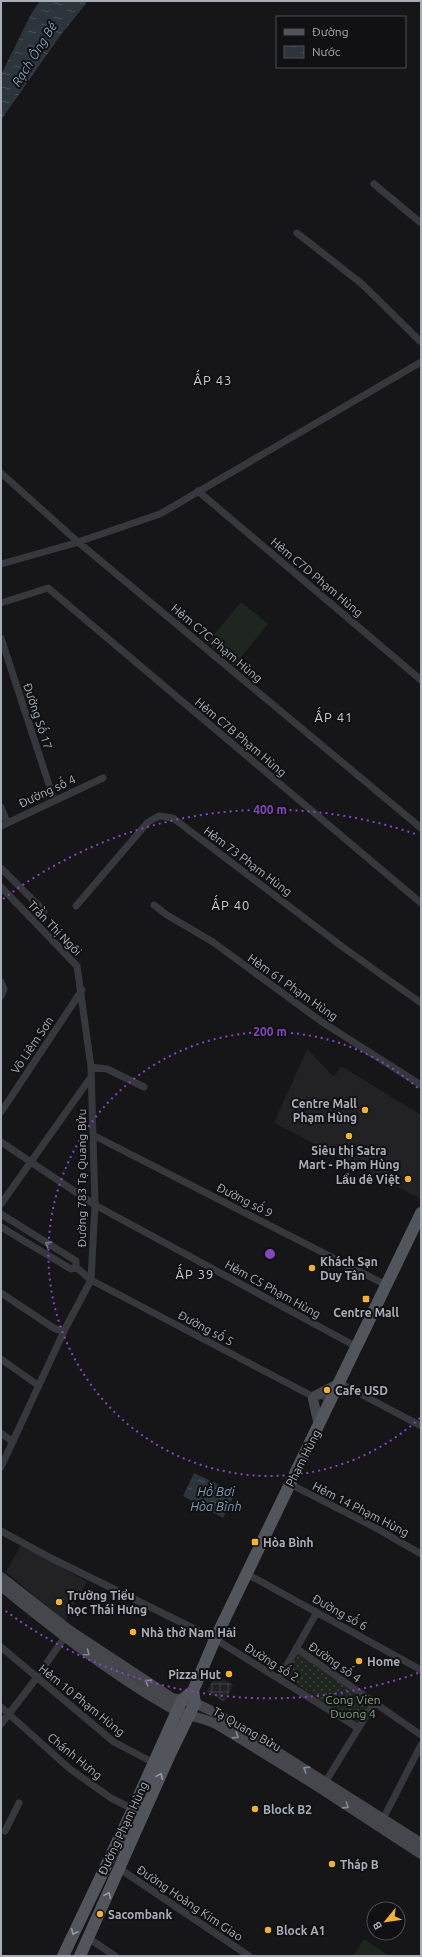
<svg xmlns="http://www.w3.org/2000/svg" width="422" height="1957" font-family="Ubuntu,sans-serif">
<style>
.built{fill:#222225}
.industrial{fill:url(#industrial-grid)}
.grass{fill:url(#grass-dots)}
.garden{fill:#1e261f}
.water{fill:url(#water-ripples)}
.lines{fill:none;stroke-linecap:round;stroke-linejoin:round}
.minor{stroke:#37383d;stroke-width:7}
.secondary{stroke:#45474d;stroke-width:10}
.primary{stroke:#53555c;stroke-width:12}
.oneway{stroke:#757881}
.oneway2{stroke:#858993}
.oneway3{stroke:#979ba6}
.ring{fill:none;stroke:#8446be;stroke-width:2;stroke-dasharray:2 4}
.poi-dot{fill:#f2b134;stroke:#111113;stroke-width:1.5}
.labels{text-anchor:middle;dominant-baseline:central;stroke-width:4;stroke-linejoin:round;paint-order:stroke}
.street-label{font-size:12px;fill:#a8adb8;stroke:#111113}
.poi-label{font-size:12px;font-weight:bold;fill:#a8adb8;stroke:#111113;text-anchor:start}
.park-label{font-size:12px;fill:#7fa381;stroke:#111113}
.water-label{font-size:13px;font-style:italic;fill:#7f9bb3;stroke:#111113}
.neighbourhood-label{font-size:13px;letter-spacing:1px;fill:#c9ccd4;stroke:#111113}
.centre{fill:#8446be;stroke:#111113;stroke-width:2}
.ring-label{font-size:12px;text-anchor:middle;font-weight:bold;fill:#8446be;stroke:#111113;stroke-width:4;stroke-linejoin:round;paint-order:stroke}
</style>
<defs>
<pattern id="industrial-grid" width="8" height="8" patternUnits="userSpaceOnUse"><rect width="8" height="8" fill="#222225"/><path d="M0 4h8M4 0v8" fill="none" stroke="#3f3f43"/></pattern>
<pattern id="grass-dots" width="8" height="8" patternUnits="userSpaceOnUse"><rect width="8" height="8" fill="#1e261f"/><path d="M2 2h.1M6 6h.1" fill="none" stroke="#3c433d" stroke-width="1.8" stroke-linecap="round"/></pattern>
<pattern id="water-ripples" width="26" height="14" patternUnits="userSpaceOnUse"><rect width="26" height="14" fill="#2c353c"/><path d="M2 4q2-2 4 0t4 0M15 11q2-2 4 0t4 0" fill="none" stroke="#485056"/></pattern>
</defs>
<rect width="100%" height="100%" fill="#161618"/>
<path class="built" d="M307,1049L334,1077L341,1066L421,1115V1199L274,1123Z
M22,1543L87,1582L65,1621L6,1572Z"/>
<path class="industrial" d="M216,1675L233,1685L224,1702L207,1691Z"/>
<path class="grass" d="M295,1651L372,1702L359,1726L283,1675Z"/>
<path class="garden" d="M241,602L268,624L234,666L207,643Z
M364,1939L389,1956H353Z"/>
<path class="water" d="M40,1H88L60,36L1,120V75L31,14Z
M194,1473L235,1493L223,1518L183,1496Z"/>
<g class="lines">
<path class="minor" d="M374,184L421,223
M297,233L362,284L421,342
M1,473L78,542L421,828
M198,491L421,680
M1,564L72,544L160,514L421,362
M1,603L48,588L421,903
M1,638L54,800
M1,807L7,822
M1,826L103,778
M1,868L44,911
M1,887L77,966L91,1067L95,1205L91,1280L65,1329L1,1467
M154,905L167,915L213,942L322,1022L421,1085
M76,906L148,822L159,816L173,818L344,948L421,1003
M1,982L4,989L1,996
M91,1067L107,1069L144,1087
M1,1112L82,990
M93,1135L386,1285
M1,1142L95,1205L357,1347
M1,1204L91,1077
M1,1214L76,1261V1267
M1,1227L71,1269L76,1267
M76,1267L91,1280L310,1395L323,1396L331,1400
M1,1293L52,1327L58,1330L65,1329
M1,1359L39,1386
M340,1383L421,1426
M1,1433L13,1442
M290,1484L376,1528L421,1554
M1,1531L51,1558L215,1639L358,1728
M247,1574L421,1670
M1,1647L114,1742L154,1763
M296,1648L421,1735
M279,1679L317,1612
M1,1707L70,1769L111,1798L133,1809
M1,1724L32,1684L67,1634
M326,1781L374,1703
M383,1819L421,1745
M5,1831L19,1803
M120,1869L249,1956
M88,1938L115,1956"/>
<path class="secondary" d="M315,1396L340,1383
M313,1399L319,1426
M1,1577L69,1630L172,1698L195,1703L216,1713L421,1843
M1,1586C55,1630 109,1672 169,1707C184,1716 203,1717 218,1725L317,1786L421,1854"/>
<path class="primary" d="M63,1956L133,1809L182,1700L193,1691L215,1639L421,1213
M80,1956L171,1752L195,1703L193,1691"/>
</g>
<defs><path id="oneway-chevron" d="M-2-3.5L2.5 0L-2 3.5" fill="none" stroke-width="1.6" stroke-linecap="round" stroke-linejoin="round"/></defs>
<use class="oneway" href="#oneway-chevron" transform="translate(48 1244) rotate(-148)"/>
<g class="oneway2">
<use href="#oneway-chevron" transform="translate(87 1653) rotate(35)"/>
<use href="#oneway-chevron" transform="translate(148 1682) rotate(-147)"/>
<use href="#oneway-chevron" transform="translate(236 1736) rotate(32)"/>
<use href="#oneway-chevron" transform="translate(306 1769) rotate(-148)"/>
<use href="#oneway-chevron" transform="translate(346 1806) rotate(33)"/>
</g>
<g class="oneway3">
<use href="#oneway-chevron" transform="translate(160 1776) rotate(-66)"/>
<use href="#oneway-chevron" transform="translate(108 1895) rotate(-66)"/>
<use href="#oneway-chevron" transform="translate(74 1932) rotate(115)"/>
</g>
<g class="ring">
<path d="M420 1418A222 222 0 1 1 420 1090"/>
<path d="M418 1673A444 444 0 0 1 3 1609M3 899A444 444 0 0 1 418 835"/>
</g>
<g class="poi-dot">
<circle cx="365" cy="1110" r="4"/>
<circle cx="349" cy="1136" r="4"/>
<circle cx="408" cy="1179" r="4"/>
<circle cx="312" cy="1268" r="4"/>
<rect x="362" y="1295" width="8" height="8" rx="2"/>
<circle cx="327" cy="1390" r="4"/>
<rect x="251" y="1538" width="8" height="8" rx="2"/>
<circle cx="59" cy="1602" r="4"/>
<circle cx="133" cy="1632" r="4"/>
<circle cx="359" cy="1661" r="4"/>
<circle cx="229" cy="1674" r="4"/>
<circle cx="255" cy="1809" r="4"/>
<circle cx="332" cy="1864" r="4"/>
<circle cx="100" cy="1914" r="4"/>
<circle cx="268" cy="1930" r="4"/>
</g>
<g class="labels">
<g class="street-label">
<text transform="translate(317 577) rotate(40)">Hẻm C7D Phạm Hùng</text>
<text transform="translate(217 643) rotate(40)">Hẻm C7C Phạm Hùng</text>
<text transform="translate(38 716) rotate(72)">Đường Số 17</text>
<text transform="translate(241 737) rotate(40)">Hẻm C7B Phạm Hùng</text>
<text transform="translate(47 791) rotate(-25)">Đường số 4</text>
<text transform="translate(248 861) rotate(37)">Hẻm 73 Phạm Hùng</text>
<text transform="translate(55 928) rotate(46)">Trần Thị Ngôi</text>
<text transform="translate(293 987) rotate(35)">Hẻm 61 Phạm Hùng</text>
<text transform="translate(32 1045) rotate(-56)">Võ Liêm Sơn</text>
<text transform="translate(81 1178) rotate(-90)">Đường 783 Tạ Quang Bửu</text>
<text transform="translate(245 1200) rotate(27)">Đường số 9</text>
<text transform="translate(273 1289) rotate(29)">Hẻm C5 Phạm Hùng</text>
<text transform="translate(206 1328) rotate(28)">Đường số 5</text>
<text transform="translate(303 1458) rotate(-63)">Phạm Hùng</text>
<text transform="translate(361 1509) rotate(27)">Hẻm 14 Phạm Hùng</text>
<text transform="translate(340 1612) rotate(29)">Đường số 6</text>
<text transform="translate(272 1662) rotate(32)">Đường số 2</text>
<text transform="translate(335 1662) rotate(35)">Đường số 4</text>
<text transform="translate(82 1700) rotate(39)">Hẻm 10 Phạm Hùng</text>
<text transform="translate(247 1729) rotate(30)">Tạ Quang Bửu</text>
<text transform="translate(75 1756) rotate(39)">Chánh Hưng</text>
<text transform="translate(123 1828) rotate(-65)">Đường Phạm Hùng</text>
<text transform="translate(190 1903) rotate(34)">Đường Hoàng Kim Giao</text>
</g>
<g class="poi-label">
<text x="357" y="1103" text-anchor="end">Centre Mall<tspan x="357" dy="14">Phạm Hùng</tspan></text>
<text x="349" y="1150" text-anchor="middle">Siêu thị Satra<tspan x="349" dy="14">Mart - Phạm Hùng</tspan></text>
<text x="400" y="1179" text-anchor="end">Lẩu dê Việt</text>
<text x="320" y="1261">Khách Sạn<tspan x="320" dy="14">Duy Tân</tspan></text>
<text x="366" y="1312" text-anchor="middle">Centre Mall</text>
<text x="335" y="1390">Cafe USD</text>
<text x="263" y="1542">Hòa Bình</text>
<text x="67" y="1595">Trường Tiểu<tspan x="67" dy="14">học Thái Hưng</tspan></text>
<text x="141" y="1632">Nhà thờ Nam Hải</text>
<text x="367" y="1661">Home</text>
<text x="221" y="1674" text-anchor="end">Pizza Hut</text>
<text x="263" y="1809">Block B2</text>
<text x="340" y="1864">Tháp B</text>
<text x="108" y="1914">Sacombank</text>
<text x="276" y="1930">Block A1</text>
</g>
<g class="park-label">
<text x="353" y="1699">Cong Vien<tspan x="353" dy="14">Duong 4</tspan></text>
</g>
<g class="water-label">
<text transform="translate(34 54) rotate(-58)">Rạch Ông Bé</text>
<text x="216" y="1491">Hồ Bơi<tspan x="216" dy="15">Hòa Bình</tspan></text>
</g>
<g class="neighbourhood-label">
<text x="213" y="380">ẤP 43</text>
<text x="334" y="717">ẤP 41</text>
<text x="231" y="905">ẤP 40</text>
<text x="195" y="1274">ẤP 39</text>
</g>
</g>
<circle cx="270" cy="1254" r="6" class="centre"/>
<g class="ring-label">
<text x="270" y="814">400 m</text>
<text x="270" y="1036">200 m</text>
</g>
<rect width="422" height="1957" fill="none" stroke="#a8adb8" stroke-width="4"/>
<rect x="276" y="16" width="130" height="52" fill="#111113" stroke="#4d4f55"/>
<rect x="284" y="29" width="20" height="6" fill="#53555c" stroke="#4d4f55"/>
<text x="312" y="36" font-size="12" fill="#a8adb8">Đường</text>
<rect x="284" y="46" width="20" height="12" fill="url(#water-ripples)" stroke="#4d4f55"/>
<text x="312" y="56" font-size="12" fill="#a8adb8">Nước</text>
<g transform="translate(386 1921) rotate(241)"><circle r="19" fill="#111113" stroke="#4d4f55"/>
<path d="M0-3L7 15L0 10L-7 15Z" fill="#f2b134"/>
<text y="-6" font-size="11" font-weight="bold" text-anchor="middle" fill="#a8adb8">B</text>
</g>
</svg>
